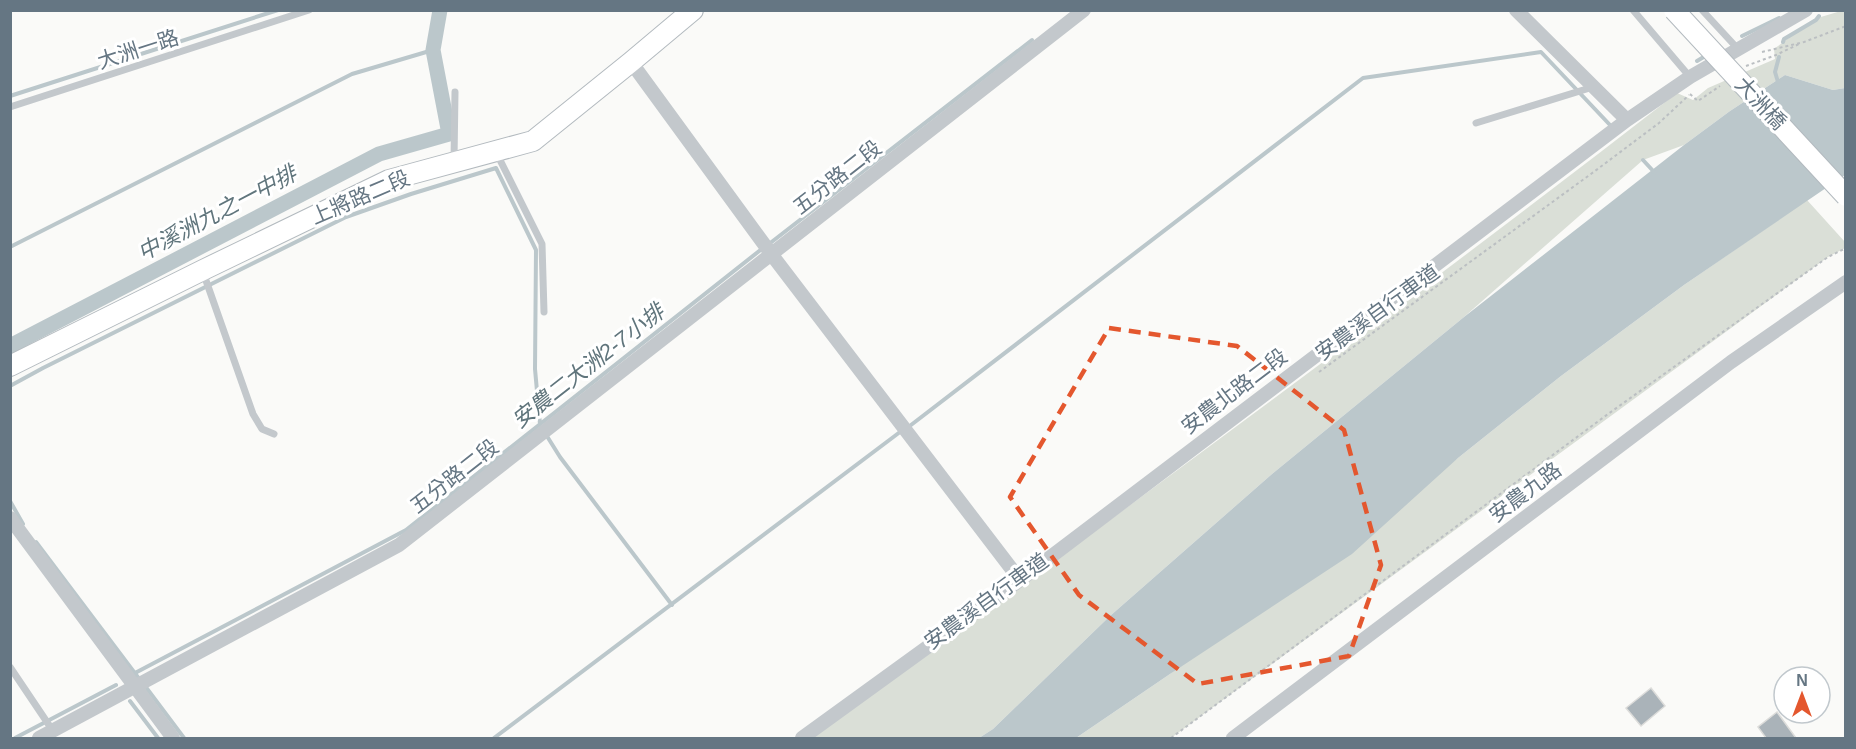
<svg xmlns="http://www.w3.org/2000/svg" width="1856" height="749" font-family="Helvetica,'Noto Sans TC',sans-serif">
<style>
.green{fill:#dadfd7}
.water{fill:#bbc7cb}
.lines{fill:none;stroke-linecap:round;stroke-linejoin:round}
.stream{stroke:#bbc7cb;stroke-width:4}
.canal{stroke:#bbc7cb;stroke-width:15}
.building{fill:#aab3b9;stroke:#dcdcda;stroke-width:1.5}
.secondary-casing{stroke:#b3babf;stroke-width:22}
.path{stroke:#bbbfc2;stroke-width:2;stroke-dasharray:3 3;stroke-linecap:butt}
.lane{stroke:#c3c8cc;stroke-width:7}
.street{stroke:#c3c8cc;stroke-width:14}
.secondary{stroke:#fff;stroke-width:20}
.secondary-bridge-casing{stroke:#b3babf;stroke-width:22;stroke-linecap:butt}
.secondary-bridge{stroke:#fff;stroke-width:20}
.marked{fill:none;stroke:#e4572e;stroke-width:4.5;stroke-dasharray:12 8;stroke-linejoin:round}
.labels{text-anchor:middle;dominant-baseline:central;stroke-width:6;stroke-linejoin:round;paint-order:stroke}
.street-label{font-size:21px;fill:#657683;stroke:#fff}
.water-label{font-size:22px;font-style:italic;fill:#60757c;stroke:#fff}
</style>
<rect width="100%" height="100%" fill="#fafaf8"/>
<path class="green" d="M1841,11H1845V88L1833,90L1785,75L1730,111L1684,145L1643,160L1464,317L1272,474L1110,616L993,729L979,738H812C1103,526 1393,313 1677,93L1693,100L1708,88L1775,59L1774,49L1814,19Z
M1807,200L1845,242V248L1828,257L1171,738H1076L1170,674L1458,458L1561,376L1684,285Z"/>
<path class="water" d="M1785,75L1833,90L1845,88V175L1684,285L1561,376L1458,458L1352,554L1170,674L1076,738H979L993,729L1110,616L1272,474L1464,317L1684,145L1730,111Z"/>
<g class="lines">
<path class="stream" d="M1742,36L1779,18
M1783,42L1784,39L1816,20L1819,16
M1697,61L1707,55
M1778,82L1775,72L1779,57
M10,96L278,10
M1643,160L1655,173
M769,244L1032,40
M10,247L352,74L433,50
M10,386L43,368L346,217L411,194L496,168L536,250L535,369L540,424
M911,425L1363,78L1541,52L1610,125
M545,433L560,457L672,605
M10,501L23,524
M36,542L140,680
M135,673L406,530L763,248
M145,686L184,738
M130,701L158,738
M15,738L116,685
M494,738L900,432"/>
<path class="canal" d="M10,346L379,154L449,134L433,50L440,10"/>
</g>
<path class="building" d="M1651,688L1665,706L1641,726L1626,708Z
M1777,712L1796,738H1766L1758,727Z"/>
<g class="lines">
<g class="secondary-casing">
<path id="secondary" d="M10,366L203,270L389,180L533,141L631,62L693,10"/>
</g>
<path class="path" d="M1762,52L1804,42L1846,26
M1746,66L1776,55L1799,44
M1690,94L1698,101L1720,86
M1319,372L1595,171L1659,123L1689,95
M1171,738L1608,414L1828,257L1846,248"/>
<path class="lane" d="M1633,10L1690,77
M1702,10L1738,49
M10,107L309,10
M1476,123L1593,87
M497,154L542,244L544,312
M454,160L455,92
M203,272L253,414L262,429L274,434
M10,667L53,731"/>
<path class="street" d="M1516,10L1627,120
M631,62L772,255L1020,580
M10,518L173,738
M39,738L399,545L1084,10
M802,738L1020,580L1627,120L1690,77L1806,10
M1233,738L1731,362L1846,282"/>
<use href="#secondary" class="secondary"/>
<g class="secondary-bridge-casing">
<path id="secondary-bridge" d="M1674,10L1846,196"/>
</g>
<use href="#secondary-bridge" class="secondary-bridge"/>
</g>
<path class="marked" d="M1109,328L1237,346L1344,430L1381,565L1349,656L1198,684L1079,595L1010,497Z"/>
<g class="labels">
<g class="street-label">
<text transform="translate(138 49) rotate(-18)">大洲一路</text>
<text transform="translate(1761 103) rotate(47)">大洲橋</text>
<text transform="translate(837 177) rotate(-38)">五分路二段</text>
<text transform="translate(360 197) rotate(-23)">上將路二段</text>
<text transform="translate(1377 312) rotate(-36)">安農溪自行車道</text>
<text transform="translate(1234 391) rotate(-37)">安農北路二段</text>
<text transform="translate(454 476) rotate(-38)">五分路二段</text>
<text transform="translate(1525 492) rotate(-37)">安農九路</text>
<text transform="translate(986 601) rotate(-36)">安農溪自行車道</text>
</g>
<g class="water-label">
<text transform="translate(217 213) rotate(-28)">中溪洲九之一中排</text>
<text transform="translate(588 366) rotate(-38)">安農二大洲2-7小排</text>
</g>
</g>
<rect width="1856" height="749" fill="none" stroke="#657683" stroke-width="24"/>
<g transform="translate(1802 695)"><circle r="28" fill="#ffffff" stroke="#c1c8cd" stroke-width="1.5"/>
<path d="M0-4.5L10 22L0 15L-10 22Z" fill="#e4572e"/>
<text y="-9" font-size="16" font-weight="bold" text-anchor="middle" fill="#657683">N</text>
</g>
</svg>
